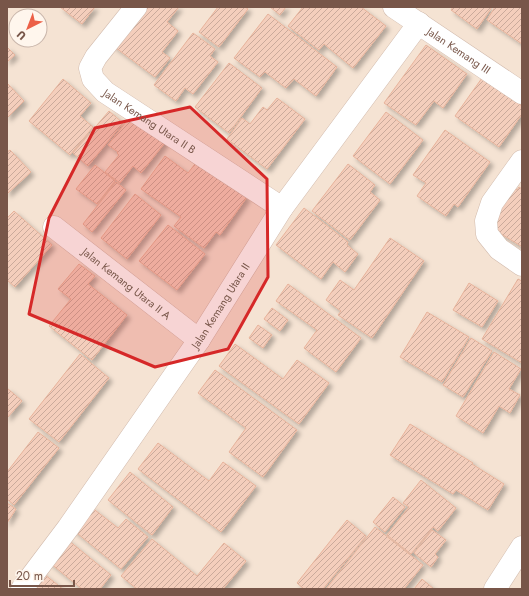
<svg xmlns="http://www.w3.org/2000/svg" width="529" height="596" font-family="Jost,sans-serif">
<style>
.residential{fill:#f5e3d3;fill-rule:evenodd}
.building{fill:url(#building-hatch);stroke:#e7b39b;filter:url(#shadow)}
.lines{fill:none;stroke-linecap:round;stroke-linejoin:round}
.minor-casing{stroke:#d2bbad;stroke-width:23}
.minor{stroke:#fff;stroke-width:22}
.marked{fill:#d62828;fill-opacity:0.2;stroke:#d62828;stroke-width:3;stroke-linejoin:round}
.labels{text-anchor:middle;dominant-baseline:central;stroke-width:3;stroke-linejoin:round;paint-order:stroke}
.street-label{font-size:11px;fill:#785649;stroke:#fff6ed}
</style>
<defs>
<pattern id="building-hatch" width="6" height="6" patternUnits="userSpaceOnUse"><rect width="6" height="6" fill="#f4cebc"/><path d="M-1 1l2-2M0 6l6-6M5 7l2-2" fill="none" stroke="#caaa9b"/></pattern>
<filter id="shadow"><feDropShadow dx="3.5" dy="3.5" stdDeviation="2" flood-color="#0004"/></filter>
</defs>
<rect width="100%" height="100%" fill="#fdf2e5"/>
<path class="residential" d="M7,7H522V589H7ZM16,16H40V40H16Z"/>
<path class="building" d="M60,7H95L82,24Z
M140,7H179L167,22L178,31L162,52L170,58L155,77L112,45Z
M218,7H245L248,9L219,47L199,32Z
M270,7H286L280,15Z
M303,7H361L386,26L353,68L324,44L319,50L288,26Z
M453,7H492L477,29L451,10Z
M495,7H522V44L487,20Z
M268,14L337,67L316,96L294,79L286,88L265,72L260,77L234,58Z
M193,33L215,49L210,56L218,62L193,94L185,88L176,101L154,85Z
M426,45L467,74L443,108L434,101L416,125L384,103Z
M7,47L15,55L7,62Z
M229,63L262,88L229,133L195,107Z
M482,78L522,106V114L499,147L455,116Z
M63,79L91,103L80,116L93,127L70,155L29,121Z
M7,83L24,101L7,118Z
M277,98L305,119L267,169L227,139L242,118L250,124L263,107L267,110Z
M109,111L123,123L88,166L73,153Z
M386,112L423,140L390,184L353,156Z
M129,118L167,140L141,173L133,166L120,183L105,172L119,155L117,153L118,152L108,145Z
M445,130L490,162L458,207L454,204L446,216L417,196L426,183L413,175Z
M10,150L31,172L7,194V152Z
M165,156L188,173L198,160L247,197L220,235L216,232L204,248L174,226L181,217L141,189Z
M348,164L375,185L370,192L380,200L350,240L312,211Z
M95,165L115,181L97,204L76,189Z
M116,182L126,190L92,232L83,224Z
M510,186L517,190L519,187L522,189V244L521,246L493,229L490,219Z
M135,194L161,215L127,259L101,238Z
M304,208L348,242L347,245L358,254L345,272L333,262L321,279L276,245Z
M14,211L52,245L15,287L7,280V218Z
M168,225L205,254L177,290L139,261Z
M390,238L424,261L372,338L338,315L341,311L326,300L340,280L354,290Z
M79,264L95,276L88,284L127,315L92,360L49,326L71,299L58,289Z
M518,279L522,281V363L482,339Z
M469,283L498,301L482,327L453,310Z
M288,284L361,338L336,372L304,348L317,330L276,301Z
M272,308L288,320L280,331L264,319Z
M427,312L469,337L442,382L400,357Z
M258,325L272,335L263,348L249,338Z
M471,338L492,351L463,397L443,385Z
M235,344L283,379L297,360L329,383L299,424L219,366Z
M494,352L521,369L509,389L520,395L510,413L499,406L483,433L456,416Z
M80,354L109,378L59,442L29,419Z
M215,370L297,430L263,477L229,452L246,428L198,393Z
M7,388L22,401L7,418Z
M410,424L473,463L472,464L504,484L488,510L456,490L453,494L390,455Z
M38,432L59,448L14,505L7,499V472Z
M158,443L209,481L223,462L256,486L221,532L138,469Z
M130,472L173,507L152,535L108,500Z
M421,480L456,508L438,531L433,527L411,554L387,535L409,507L403,503Z
M393,497L405,507L385,532L373,522Z
M7,503L16,509L7,523Z
M91,507L118,528L126,519L148,537L121,569L72,529Z
M347,520L366,536L323,589H304L297,583Z
M375,527L423,565L404,589H392L390,588L389,589H326Z
M432,530L446,540L435,554L438,557L431,567L414,553Z
M63,536L111,575L100,589H82L45,559Z
M152,539L197,576L224,543L246,561L223,589H137L121,576Z
M40,571L63,589H25Z
M422,579L434,589H414Z"/>
<g class="lines">
<g class="minor-casing">
<g id="minor">
<path id="s1" d="M136,7L96,57L90,68L93,79L105,92L282,208"/>
<path id="s2" d="M394,7L522,93"/>
<path d="M522,161L492,203L486,221L487,234L499,249L522,265"/>
<path id="s3" d="M54,227L199,340"/>
<path id="s4" d="M22,589L68,528L199,340L282,208L419,23"/>
<path d="M495,589L522,547"/>
</g>
</g>
<use href="#minor" class="minor"/>
</g>
<path class="marked" d="M190,107L267,179L268,277L228,349L155,367L29,314L49,218L95,128Z"/>
<g class="labels">
<g class="street-label">
<text stroke="none"><textPath href="#s2" startOffset="78">Jalan Kemang III</textPath></text>
<text stroke="none"><textPath href="#s1" startOffset="159">Jalan Kemang Utara II B</textPath></text>
<text stroke="none"><textPath href="#s3" startOffset="92">Jalan Kemang Utara II A</textPath></text>
<text stroke="none"><textPath href="#s4" startOffset="346">Jalan Kemang Utara II</textPath></text>
</g>
</g>
<rect width="529" height="596" fill="none" stroke="#785649" stroke-width="16"/>
<g transform="translate(28 28) rotate(222)"><circle r="19" fill="#fff6ed" stroke="#c9b6ab"/>
<path d="M0-3L7 15L0 10L-7 15Z" fill="#ec5f46"/>
<text y="-6" font-size="11" font-weight="bold" text-anchor="middle" fill="#785649">U</text>
</g>
<path d="M10 580v6h64v-6" fill="none" stroke="#785649" stroke-width="2"/>
<text x="16" y="580" font-size="12" fill="#785649" stroke="#fff6ed" stroke-width="3" paint-order="stroke">20 m</text>
</svg>
